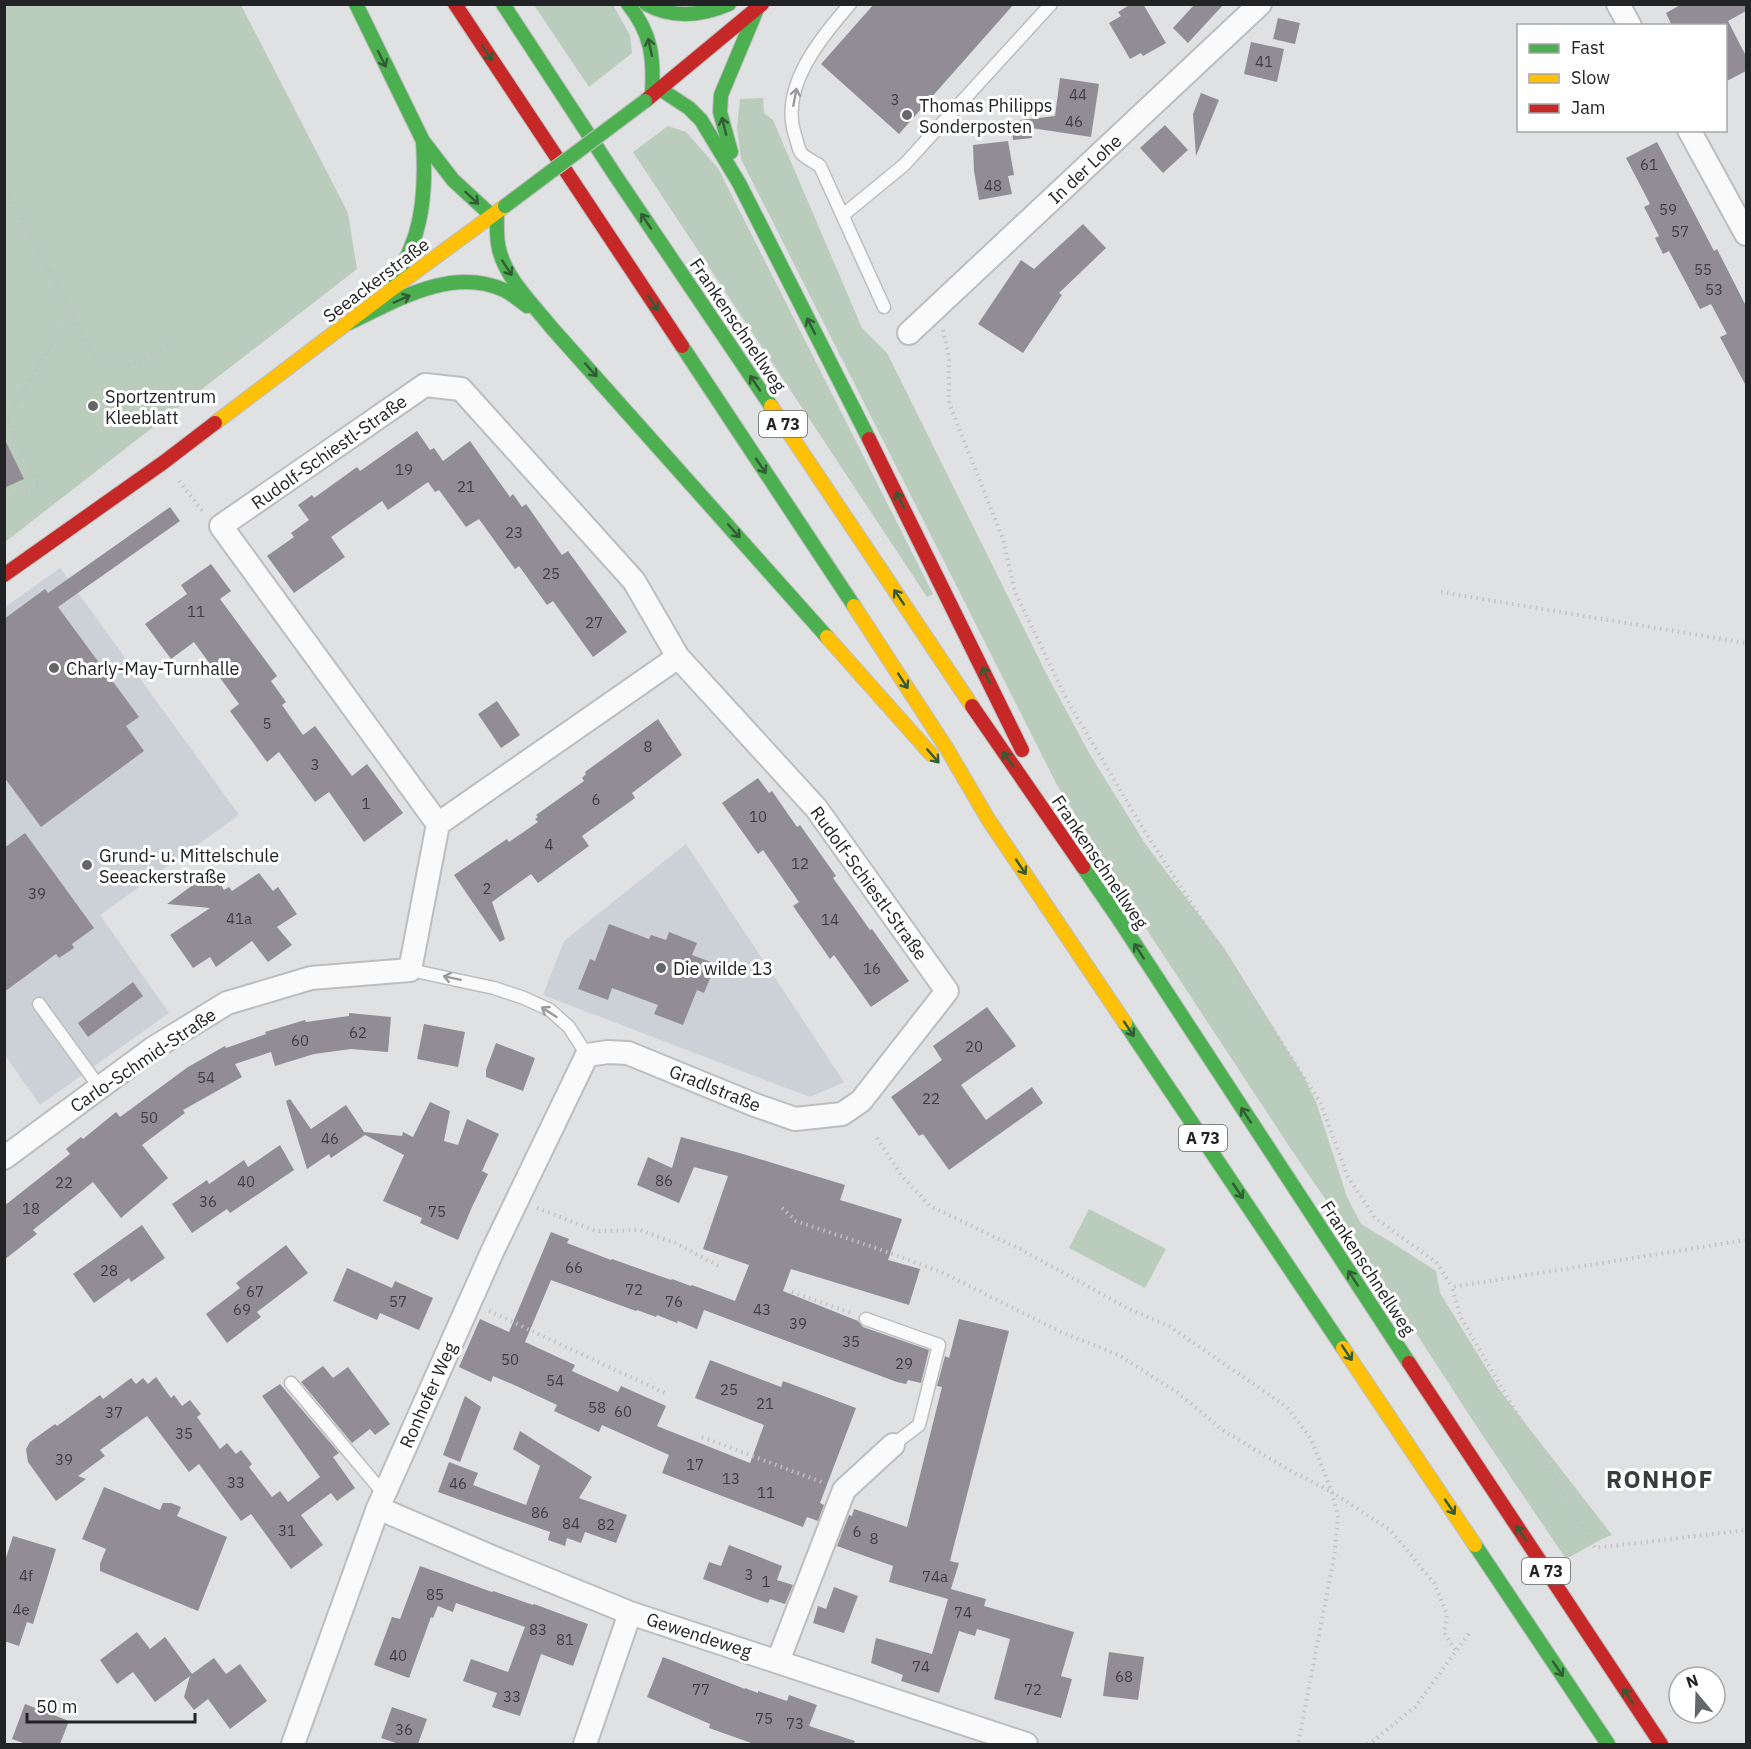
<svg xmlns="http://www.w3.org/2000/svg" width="1751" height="1749" font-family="'IBM Plex Sans',sans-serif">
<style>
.built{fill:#ccd1d7}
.green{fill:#baccbc}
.building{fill:#928d94}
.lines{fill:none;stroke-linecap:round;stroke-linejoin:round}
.lane-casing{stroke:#bcbdbf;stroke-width:15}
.street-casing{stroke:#bcbdbf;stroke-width:26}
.fast-casing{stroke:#bcbdbf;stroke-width:16}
.slow-casing{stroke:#bcbdbf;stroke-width:16}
.jam-casing{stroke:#bcbdbf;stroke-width:16}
.path{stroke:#c1c2c2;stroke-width:4;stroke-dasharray:1.5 4.5;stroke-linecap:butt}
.lane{stroke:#fafafb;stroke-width:12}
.street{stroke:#fafafb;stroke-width:22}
.fast{stroke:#4caf50;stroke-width:14}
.slow{stroke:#ffc107;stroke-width:14}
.jam{stroke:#c62828;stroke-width:14}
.fast-bridge-casing{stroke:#bcbdbf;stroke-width:16;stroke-linecap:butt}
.fast-bridge{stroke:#4caf50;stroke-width:14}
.oneway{stroke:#335b36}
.oneway2{stroke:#99999a}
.poi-dot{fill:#646667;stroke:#fff;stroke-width:2}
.labels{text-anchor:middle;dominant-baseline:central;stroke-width:6;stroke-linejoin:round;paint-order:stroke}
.number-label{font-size:15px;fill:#3e3e40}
.shield{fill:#fff;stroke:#646566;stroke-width:1.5}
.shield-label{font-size:16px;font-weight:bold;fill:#222324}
.poi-label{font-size:18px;fill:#222324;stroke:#fff;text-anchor:start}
.street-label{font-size:18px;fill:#222324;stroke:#fff}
.district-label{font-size:24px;font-weight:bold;letter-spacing:1.5px;fill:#3a3c3f;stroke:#fff}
</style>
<rect width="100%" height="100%" fill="#dfe1e3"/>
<path class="built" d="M60,568L239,815L100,915L169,1013L40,1105L5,1055L4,608Z
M686,844L844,1082L810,1097L543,995L564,941Z"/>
<path class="green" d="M5,5H241L348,213L357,269L5,542Z
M534,5H613L630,35L632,53L589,87Z
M763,98L764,113L773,120L862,328L887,353L1046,673L1089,753L1146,845L1224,948L1304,1077L1316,1102L1347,1197L1361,1224L1391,1242L1436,1271L1440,1293L1501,1392L1612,1535L1602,1539L1566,1559L1481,1433L1388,1290L1293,1152L1122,892L1056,783L741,159L737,128L740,99Z
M668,126L686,132L718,168L933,594L927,597L633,152Z
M1089,1209L1166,1249L1145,1288L1069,1248Z"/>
<path class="building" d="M874,4H1014L899,134L821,64Z
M1131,4H1143L1166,43L1143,56L1141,53L1130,59L1109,23L1121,16L1118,12Z
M1195,4H1224L1188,43L1173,28Z
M1682,4H1746V11L1728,21L1746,56V71L1725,82V23L1720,26H1672L1666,13Z
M1278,18L1300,23L1295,44L1273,39Z
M1251,42L1284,49L1277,82L1244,74Z
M1060,78L1099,84L1091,137L1031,128L1032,138L1013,140L1011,121L1055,116Z
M1201,93L1219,100L1196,156L1193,114Z
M1165,125L1188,150L1163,173L1140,148Z
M1008,141L1014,175L1008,176L1012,194L979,200L974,171L973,145Z
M1657,142L1714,251L1717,249L1746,306V386L1720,337L1727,334L1711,304L1700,309L1669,251L1663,254L1655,238L1659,236L1644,207L1650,204L1626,158Z
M1083,224L1106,248L1059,293L1062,295L1023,353L978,324L1021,260L1034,269Z
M417,431L430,450L434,448L443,461L470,441L510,497L513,494L522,507L526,504L562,555L568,551L627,632L593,657L553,601L547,605L519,566L515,569L479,519L466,527L439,490L435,492L428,482L388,510L382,501L331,537L345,557L294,593L267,556L294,537L291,533L309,520L298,505L312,495L314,498L357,467L360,471Z
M4,438L24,479L4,488Z
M170,507L180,521L58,607L139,717L126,726L144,751L41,827L4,777V619L45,589L48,593Z
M211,564L231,591L220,599L277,676L271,681L286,702L282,705L303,735L315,726L352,776L367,764L403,813L364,842L329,792L315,802L279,752L267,762L230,711L239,704L194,642L171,659L145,624L187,594L181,585Z
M497,701L520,735L501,748L478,714Z
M658,719L682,755L632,793L635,798L582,836L589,846L538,883L531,874L492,902L505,939L500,942L454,875L507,839L509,842L538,822L535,819L538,817L536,815L584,781L582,778L586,774L585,772Z
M758,778L769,793L772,791L797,827L800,825L836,876L833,878L870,930L872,929L909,981L871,1007L834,955L830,959L793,906L799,902L763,850L758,854L722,803Z
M25,833L94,928L72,944L74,948L59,958L56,954L4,992V848Z
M212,871L224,890L229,887L232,891L259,873L273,891L278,887L297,914L277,927L292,945L268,962L252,941L216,967L210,957L193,968L170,935L210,908L167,904Z
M609,924L649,939L651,935L666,940L669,932L697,943L692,955L716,964L704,993L697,990L683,1025L654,1014L658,1005L612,988L608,1000L578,989L590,959L595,961Z
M133,982L143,996L88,1037L78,1023Z
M987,1007L1016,1046L961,1085L986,1120L1032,1087L1043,1103L949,1170L923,1134L919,1136L891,1097L942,1060L933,1046Z
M349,1013L391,1017L388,1052L351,1049L314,1054L275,1066L271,1052L235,1064L242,1077L183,1110L185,1113L142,1145L168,1178L121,1218L93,1182L33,1230L37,1234L4,1260V1206L70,1154L66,1149L81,1137L83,1139L116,1112L120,1117L188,1067L225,1046L226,1048L266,1034L265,1032L305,1020L306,1022L349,1016Z
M424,1024L465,1032L458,1067L417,1059Z
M496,1043L535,1058L523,1091L486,1077V1070Z
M290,1099L311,1129L346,1105L364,1132L402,1136L403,1132L413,1137L430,1102L450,1111L444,1141L458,1145L467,1119L499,1134L482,1171L488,1174L472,1207L458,1240L420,1223L422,1218L383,1201L404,1155L365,1135L331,1158L329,1154L307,1169L286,1101Z
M681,1137L743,1154L845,1185L840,1200L902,1219L888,1260L920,1269L909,1305L791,1269L783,1291L858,1321L863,1327L929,1350L921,1383L908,1380L906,1384L897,1382L704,1310L697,1329L678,1321L677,1323L657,1315L656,1317L637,1310L636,1311L551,1280L525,1342L575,1365L572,1371L618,1392L621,1386L666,1406L657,1426L750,1463L764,1425L695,1398L710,1360L781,1387L783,1381L856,1408L820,1503L824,1505L818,1521L807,1517L803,1527L662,1473L669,1455L602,1425L599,1432L554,1411L557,1405L512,1384L493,1376L491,1382L459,1367L480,1319L509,1332L551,1232L569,1239L567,1243L611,1260L612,1259L671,1280L672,1279L691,1286L692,1285L735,1301L749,1265L703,1249L728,1176L694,1167L679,1203L637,1185L648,1157L672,1168Z
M280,1145L294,1170L230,1213L227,1209L192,1233L172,1204L207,1180L209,1184L244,1160L248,1167Z
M142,1225L165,1258L131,1282L129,1278L94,1303L73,1274Z
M286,1245L308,1273L257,1312L261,1317L227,1343L206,1314L240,1288L236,1283Z
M347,1268L392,1288L395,1281L433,1298L419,1330L380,1313L377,1320L333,1301Z
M959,1319L1009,1331L950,1561L959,1563L950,1592L951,1589L986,1599L984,1606L1074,1632L1061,1676L1072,1679L1061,1718L994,1699L1010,1639L977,1629L975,1636L959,1631L939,1693L901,1681L903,1675L871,1663L876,1638L932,1654L948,1599L889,1582L893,1566L837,1546L849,1515L852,1516L854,1509L907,1527L942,1387L937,1386L945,1356L949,1358Z
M323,1366L333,1378L348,1367L390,1424L375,1435L370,1429L352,1443L301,1382Z
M156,1377L171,1398L174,1395L182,1406L190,1400L201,1414L197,1417L220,1449L227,1443L236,1454L241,1450L252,1464L249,1467L272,1497L280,1491L288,1502L320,1477L262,1396L280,1384L339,1453L333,1457L355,1488L337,1501L331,1493L301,1515L323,1545L291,1569L251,1514L241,1521L199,1464L189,1472L147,1416L100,1450L105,1456L78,1476L86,1479L56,1501L28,1462L26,1449L30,1442L55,1424L57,1426L100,1395L103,1399L131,1378L136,1384L143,1378L148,1384Z
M465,1396L481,1407L460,1462L443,1455Z
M520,1431L592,1477L579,1498L627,1515L616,1543L585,1532L581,1543L567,1538L565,1546L548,1540L550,1532L438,1492L449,1462L478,1473L473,1485L526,1505L540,1466L513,1449Z
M104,1487L160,1510L163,1503H171L181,1507L177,1516L227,1537L198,1611L100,1571V1564L106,1549L82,1539Z
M13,1536L56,1549L33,1624L27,1622L19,1646L4,1641V1564Z
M729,1545L782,1566L777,1580L793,1585L785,1604L770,1599L768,1603L759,1600L703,1579L709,1562L721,1566Z
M420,1566L492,1592L493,1591L533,1605L534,1604L588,1624L573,1666L541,1654L520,1716L492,1707L497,1693L463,1681L471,1659L508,1672L525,1627L456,1603L453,1612L438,1606L433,1618L431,1617L409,1678L374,1665L392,1617L400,1619Z
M834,1587L858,1596L844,1633L813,1623L818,1606L826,1609Z
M137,1632L150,1649L165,1637L192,1674L214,1658L226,1674L240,1664L267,1701L230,1729L208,1699L194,1710L184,1697L190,1676L155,1702L133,1672L117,1684L100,1660Z
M1109,1652L1144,1657L1138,1700L1103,1696Z
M663,1657L745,1689V1688L758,1693V1691L787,1701L789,1695L817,1705L809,1726L855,1741L854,1744H754L709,1728L710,1724L647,1697Z
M25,1704L69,1721L60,1744H26L12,1739Z
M392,1707L427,1719L418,1744H399L381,1738Z"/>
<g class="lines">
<g class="lane-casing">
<path id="lane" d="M850,4C821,38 779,87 795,135C797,140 798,149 801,153C805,158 815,162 820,166L884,307
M843,215L904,165L1051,4
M410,970L494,988L524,998L550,1010L569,1027L587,1055
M39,1004L100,1088
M866,1319L939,1345L919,1425L893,1445
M291,1383L384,1494"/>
</g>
<g class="street-casing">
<path id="street" d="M1618,4L1630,26
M1689,130L1746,234
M909,333L1260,4
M4,1158L152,1049L227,1003L311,978L410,970L438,824L678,657
M378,1508L492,1557L630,1613L1026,1744
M778,1661L844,1490L893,1445
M293,1744L378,1508L493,1250L587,1055L608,1052L628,1053L755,1105L795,1119L842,1114L861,1101L947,991L816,808L678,657L634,581L461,389L425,385L221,526L438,824
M585,1744L630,1613"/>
</g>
<g class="fast-casing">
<path id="fast" d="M356,4L423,141L453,180L492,216
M503,4L615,175L771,406
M628,4C652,34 654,58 652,95
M646,4C673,19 701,16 729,4
M660,89L689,108L701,120L739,183L869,439
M731,152L720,112L721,95L757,9
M497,212C497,224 496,237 499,249C506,279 533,304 551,327L827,637
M392,289C400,271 410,253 416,233C425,203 425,172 423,141
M349,323C396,301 451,266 504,290C512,294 520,301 527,306
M682,346L854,606
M1083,867L1118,918L1409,1363
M1125,1023L1343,1348
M1475,1545L1608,1744"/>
</g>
<g class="slow-casing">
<path id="slow" d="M771,406L972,706
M215,423L392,289L505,206
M854,606L947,749L988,819L1125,1023
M827,637L931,754
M1343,1348L1475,1545"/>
</g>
<g class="jam-casing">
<path id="jam" d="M455,4L682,346
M645,101L762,4
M869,439L1022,750
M4,575L164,462L215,423
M972,706L1083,867
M1409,1363L1661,1744"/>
</g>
<path class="path" d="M4,186L71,312L7,418L4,413
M71,313L92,354L130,365L170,346
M943,330L949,357V403L1003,539L1015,592L1067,700L1142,827L1320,1102L1348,1177L1375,1218L1437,1263L1452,1287
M179,481L204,513
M4,501L39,485L7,418
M1441,592L1746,643
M877,1138L901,1175L930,1206L1022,1250L1129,1309L1169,1326L1287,1407L1311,1439L1332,1492L1390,1530L1434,1583L1447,1614L1444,1633L1456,1651
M537,1208L596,1231L640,1230L675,1243L719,1266
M782,1208L796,1221L876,1248L941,1272L1061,1332L1119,1355L1179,1394L1224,1431L1289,1470L1332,1492L1338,1518L1334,1557L1298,1744
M1746,1240L1452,1287L1460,1316L1595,1548L1746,1530
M792,1292L851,1313
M489,1311L667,1394
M702,1437L824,1483
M1367,1744L1372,1742L1415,1707L1470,1632"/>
<use href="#lane" class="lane"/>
<use href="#street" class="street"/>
<use href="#fast" class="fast"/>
<use href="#slow" class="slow"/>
<use href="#jam" class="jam"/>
<g class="fast-bridge-casing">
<path id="fast-bridge" d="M505,206L645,101"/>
</g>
<use href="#fast-bridge" class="fast-bridge"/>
</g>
<defs><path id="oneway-shaft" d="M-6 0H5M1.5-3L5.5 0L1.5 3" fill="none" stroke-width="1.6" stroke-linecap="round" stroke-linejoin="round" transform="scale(1.5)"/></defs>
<g class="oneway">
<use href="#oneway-shaft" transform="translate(650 47) rotate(-102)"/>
<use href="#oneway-shaft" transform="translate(487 53) rotate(57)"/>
<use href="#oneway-shaft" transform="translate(382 59) rotate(64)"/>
<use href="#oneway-shaft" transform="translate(724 126) rotate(-104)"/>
<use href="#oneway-shaft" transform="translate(472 198) rotate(43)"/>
<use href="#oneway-shaft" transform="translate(646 221) rotate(-124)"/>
<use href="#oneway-shaft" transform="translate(507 268) rotate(57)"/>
<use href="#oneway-shaft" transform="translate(402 299) rotate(-24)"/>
<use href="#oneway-shaft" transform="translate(653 303) rotate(56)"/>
<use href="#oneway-shaft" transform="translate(811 326) rotate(-117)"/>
<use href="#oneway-shaft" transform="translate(591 370) rotate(48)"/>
<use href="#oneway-shaft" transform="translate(755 383) rotate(-124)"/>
<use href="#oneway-shaft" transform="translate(761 466) rotate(56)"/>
<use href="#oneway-shaft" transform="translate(900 500) rotate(-116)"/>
<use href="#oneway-shaft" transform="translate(734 531) rotate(48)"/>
<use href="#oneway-shaft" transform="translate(899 597) rotate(-124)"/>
<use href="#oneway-shaft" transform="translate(986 675) rotate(-116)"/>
<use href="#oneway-shaft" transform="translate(903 681) rotate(57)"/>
<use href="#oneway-shaft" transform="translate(933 756) rotate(49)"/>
<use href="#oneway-shaft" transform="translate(1008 759) rotate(-125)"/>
<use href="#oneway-shaft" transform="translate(1021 867) rotate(56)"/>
<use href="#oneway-shaft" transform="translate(1139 951) rotate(-123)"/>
<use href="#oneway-shaft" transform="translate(1129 1029) rotate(56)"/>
<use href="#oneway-shaft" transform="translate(1246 1115) rotate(-123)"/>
<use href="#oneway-shaft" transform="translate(1238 1191) rotate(56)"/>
<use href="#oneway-shaft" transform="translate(1353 1278) rotate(-123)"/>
<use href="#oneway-shaft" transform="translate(1347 1353) rotate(56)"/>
<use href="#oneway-shaft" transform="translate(1450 1507) rotate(56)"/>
<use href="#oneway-shaft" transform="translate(1521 1533) rotate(-124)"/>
<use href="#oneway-shaft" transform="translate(1558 1669) rotate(56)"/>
<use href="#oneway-shaft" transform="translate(1628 1696) rotate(-124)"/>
</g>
<g class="oneway2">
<use href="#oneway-shaft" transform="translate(795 97) rotate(-79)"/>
<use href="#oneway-shaft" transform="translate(452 978) rotate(-168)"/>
<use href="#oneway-shaft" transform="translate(549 1012) rotate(-147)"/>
</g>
<g class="poi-dot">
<circle cx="907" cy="115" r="6"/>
<circle cx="93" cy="406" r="6"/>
<circle cx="54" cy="668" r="6"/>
<circle cx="87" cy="865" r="6"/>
<circle cx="661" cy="968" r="6"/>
</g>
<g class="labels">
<g class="number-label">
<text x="1264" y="61">41</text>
<text x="1078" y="94">44</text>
<text x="895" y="99">3</text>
<text x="1074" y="121">46</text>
<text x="1649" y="164">61</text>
<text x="993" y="185">48</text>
<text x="1668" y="209">59</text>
<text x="1680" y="231">57</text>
<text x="1703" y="269">55</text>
<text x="1714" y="289">53</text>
<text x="404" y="469">19</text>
<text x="466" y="486">21</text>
<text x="514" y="532">23</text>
<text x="551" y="573">25</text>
<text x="196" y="611">11</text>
<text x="594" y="622">27</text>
<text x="267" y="723">5</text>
<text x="648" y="746">8</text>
<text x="315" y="764">3</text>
<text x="596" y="799">6</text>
<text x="366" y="803">1</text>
<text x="758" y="816">10</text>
<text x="549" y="844">4</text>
<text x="800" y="863">12</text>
<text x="487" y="888">2</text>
<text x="37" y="893">39</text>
<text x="239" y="918">41a</text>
<text x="830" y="919">14</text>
<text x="872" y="968">16</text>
<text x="358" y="1032">62</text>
<text x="300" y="1040">60</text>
<text x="974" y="1046">20</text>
<text x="206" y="1077">54</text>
<text x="931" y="1098">22</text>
<text x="149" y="1117">50</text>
<text x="330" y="1138">46</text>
<text x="664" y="1180">86</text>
<text x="246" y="1181">40</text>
<text x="64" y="1182">22</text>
<text x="208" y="1201">36</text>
<text x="31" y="1208">18</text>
<text x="437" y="1211">75</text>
<text x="574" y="1267">66</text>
<text x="109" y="1270">28</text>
<text x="634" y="1289">72</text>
<text x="255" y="1291">67</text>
<text x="398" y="1301">57</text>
<text x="674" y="1301">76</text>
<text x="242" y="1309">69</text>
<text x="762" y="1309">43</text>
<text x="798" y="1323">39</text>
<text x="851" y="1341">35</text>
<text x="510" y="1359">50</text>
<text x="904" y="1363">29</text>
<text x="555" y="1380">54</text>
<text x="729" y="1389">25</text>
<text x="765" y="1403">21</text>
<text x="597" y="1407">58</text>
<text x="623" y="1411">60</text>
<text x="114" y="1412">37</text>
<text x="184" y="1433">35</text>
<text x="64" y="1459">39</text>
<text x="695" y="1464">17</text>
<text x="731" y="1478">13</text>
<text x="236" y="1482">33</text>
<text x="458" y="1483">46</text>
<text x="766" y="1492">11</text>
<text x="540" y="1512">86</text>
<text x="571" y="1523">84</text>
<text x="606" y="1524">82</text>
<text x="287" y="1530">31</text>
<text x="857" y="1531">6</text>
<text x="874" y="1538">8</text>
<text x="749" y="1574">3</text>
<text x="26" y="1575">4f</text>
<text x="935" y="1576">74a</text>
<text x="766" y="1581">1</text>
<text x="435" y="1594">85</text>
<text x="21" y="1609">4e</text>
<text x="963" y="1612">74</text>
<text x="538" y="1629">83</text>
<text x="565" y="1639">81</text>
<text x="398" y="1655">40</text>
<text x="921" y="1666">74</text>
<text x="1124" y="1676">68</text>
<text x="701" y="1689">77</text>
<text x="1033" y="1689">72</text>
<text x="512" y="1696">33</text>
<text x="764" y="1718">75</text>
<text x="795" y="1723">73</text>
<text x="404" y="1729">36</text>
</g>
<g class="shield">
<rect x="759" y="411" width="48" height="26" rx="4.5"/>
<rect x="1179" y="1125" width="48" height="26" rx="4.5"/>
<rect x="1522" y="1558" width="48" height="26" rx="4.5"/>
</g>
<g class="shield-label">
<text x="783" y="424">A 73</text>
<text x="1203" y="1138">A 73</text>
<text x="1546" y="1571">A 73</text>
</g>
<g class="poi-label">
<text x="919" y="105">Thomas Philipps<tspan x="919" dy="21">Sonderposten</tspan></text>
<text x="105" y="396">Sportzentrum<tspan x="105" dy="21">Kleeblatt</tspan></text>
<text x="66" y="668">Charly-May-Turnhalle</text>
<text x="99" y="855">Grund- u. Mittelschule<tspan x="99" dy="21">Seeackerstraße</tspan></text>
<text x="673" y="968">Die wilde 13</text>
</g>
<g class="street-label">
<text transform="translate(1085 169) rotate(-43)">In der Lohe</text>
<text transform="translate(376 280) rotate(-37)">Seeackerstraße</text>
<text transform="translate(738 325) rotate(56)">Frankenschnellweg</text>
<text transform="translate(329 452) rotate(-35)">Rudolf-Schiestl-Straße</text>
<text transform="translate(1100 862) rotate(56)">Frankenschnellweg</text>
<text transform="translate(869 883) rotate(54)">Rudolf-Schiestl-Straße</text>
<text transform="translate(143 1060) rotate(-34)">Carlo-Schmid-Straße</text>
<text transform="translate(715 1088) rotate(22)">Gradlstraße</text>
<text transform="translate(1368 1268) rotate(57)">Frankenschnellweg</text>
<text transform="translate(428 1395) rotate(-66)">Ronhofer Weg</text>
<text transform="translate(699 1635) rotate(18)">Gewendeweg</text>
</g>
<g class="district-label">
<text x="1660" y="1479">RONHOF</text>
</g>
</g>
<rect width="1751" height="1749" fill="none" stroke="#222324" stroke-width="12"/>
<rect x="1517" y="24" width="210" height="108" fill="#ffffff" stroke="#a7a7a7" stroke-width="1.5"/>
<rect x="1529" y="44" width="30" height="9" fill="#4caf50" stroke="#a7a7a7" stroke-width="1.5"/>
<text x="1571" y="54" font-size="18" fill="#222324">Fast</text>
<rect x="1529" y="74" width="30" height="9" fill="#ffc107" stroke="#a7a7a7" stroke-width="1.5"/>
<text x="1571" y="84" font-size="18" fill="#222324">Slow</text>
<rect x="1529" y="104" width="30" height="9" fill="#c62828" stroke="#a7a7a7" stroke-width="1.5"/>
<text x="1571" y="114" font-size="18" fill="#222324">Jam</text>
<g transform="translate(1697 1695) rotate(341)"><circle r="28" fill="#ffffff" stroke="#a7a7a7" stroke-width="1.5"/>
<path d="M0-4.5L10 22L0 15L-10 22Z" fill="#646667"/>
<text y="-9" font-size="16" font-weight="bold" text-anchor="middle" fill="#222324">N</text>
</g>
<path d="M27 1713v9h168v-9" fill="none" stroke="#222324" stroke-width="3"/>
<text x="36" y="1713" font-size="18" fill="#222324" stroke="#ffffff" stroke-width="4.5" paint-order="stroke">50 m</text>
</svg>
